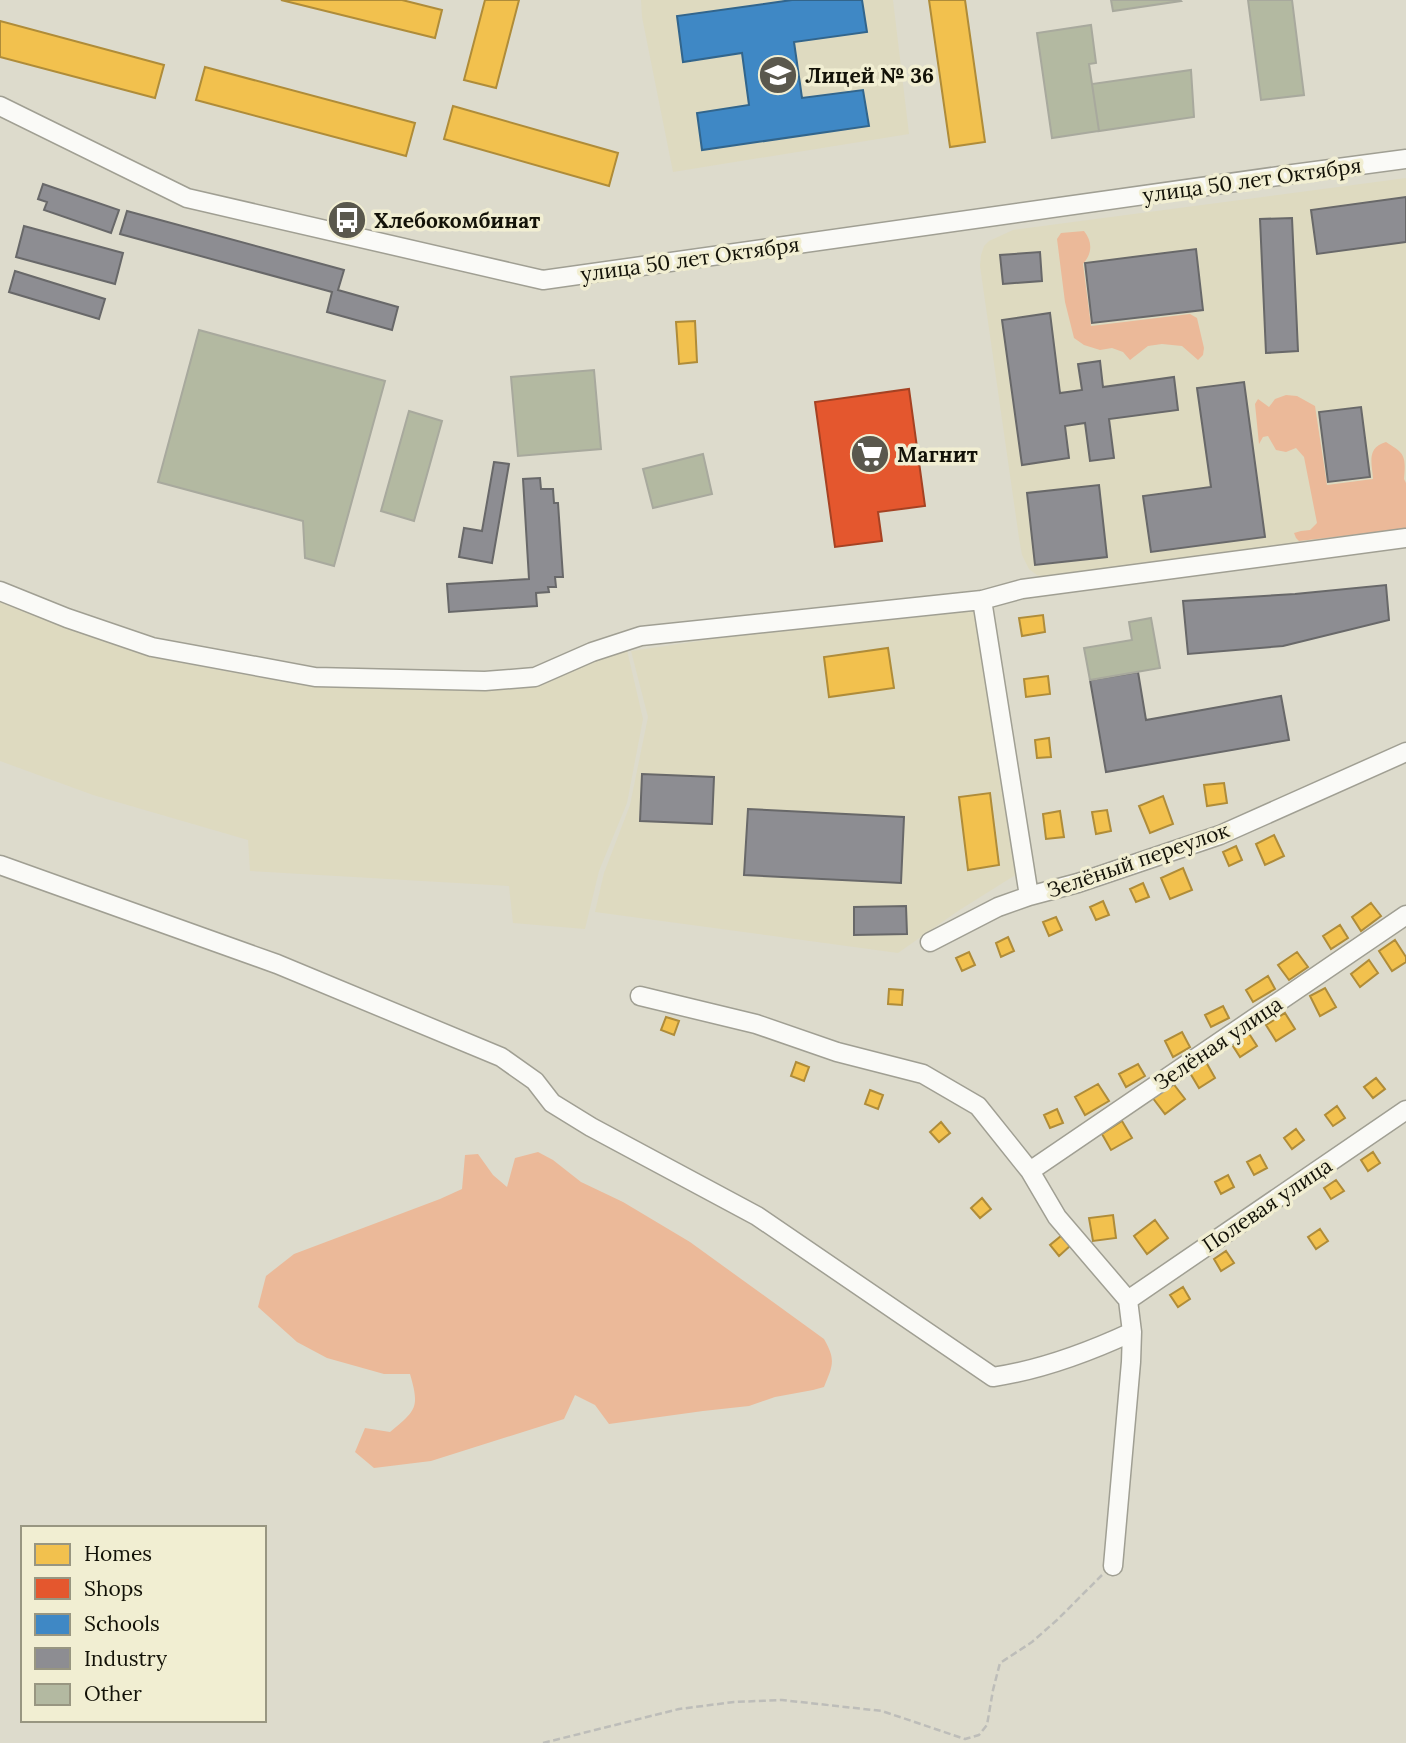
<svg xmlns="http://www.w3.org/2000/svg" width="1406" height="1743" font-family="Lora,serif">
<style>
.built{fill:#dedac0}
.green{fill:#ebb999}
.homes{fill:#f2c14e;stroke:#af8c39;stroke-width:2}
.shops{fill:#e4572e;stroke:#a54223;stroke-width:2}
.schools{fill:#3f88c5;stroke:#32658c;stroke-width:2}
.industry{fill:#8d8d92;stroke:#686869;stroke-width:2}
.building{fill:#b3b9a1;stroke:#a8a99d;stroke-width:2}
.lines{fill:none;stroke-linecap:round;stroke-linejoin:round}
.minor-casing{stroke:#a09f93;stroke-width:21}
.path{stroke:#bdbdb9;stroke-width:2.5;stroke-dasharray:7 3.5;stroke-linecap:butt}
.minor{stroke:#fafaf7;stroke-width:18}
.labels{text-anchor:middle;dominant-baseline:central;stroke-width:7;stroke-linejoin:round;paint-order:stroke}
.poi-label{font-size:21px;font-weight:bold;fill:#131208;stroke:#f1eed2;text-anchor:start}
.street-label{font-size:21px;fill:#131208;stroke:#f1eed2}
</style>
<rect width="100%" height="100%" fill="#dddbcc"/>
<path class="built" d="M641,0H893L909,134L673,172L642,17Z
M1406,178V532L1046,578L1037,575L1029,569L1022,555L1019,538L980,266L981,255L984,246L989,241L1013,230Z
M0,601L88,635L187,664L302,685H521L627,650L643,719L627,803L599,871L585,929L513,923L509,886L250,871L248,840L93,795L0,761Z
M977,609L1017,874L958,911L898,953L595,912L604,873L630,805L648,717L631,651L740,635Z"/>
<path class="green" d="M1084,231C1093,242 1092,254 1083,264L1091,326L1190,314L1197,318L1204,348L1203,355L1198,360L1182,346L1162,344L1148,346L1130,360L1123,352L1112,348L1100,350L1084,345L1074,338L1065,302L1057,239L1061,233Z
M1286,395L1297,396L1315,406L1327,485L1373,479C1372,463 1366,448 1386,442C1405,454 1406,455 1404,479L1406,483V529L1299,541L1296,538L1294,533L1301,531L1310,530L1317,523L1304,457L1296,448L1286,452L1276,450L1268,436L1263,437L1259,444L1255,404L1258,399L1269,407L1275,399Z
M538,1152L553,1160L581,1182L623,1202L690,1242L824,1339C836,1360 833,1365 824,1387L813,1390L775,1397L749,1406L703,1411L609,1424L595,1405L575,1395L564,1419L431,1461L374,1468L355,1452L365,1428L390,1432C416,1410 420,1408 410,1374H384L327,1358L297,1342L258,1307L266,1276L294,1254L440,1199L462,1189L465,1155L478,1154L493,1175L507,1187L515,1158Z"/>
<path class="homes" d="M281,0H402L442,10L435,38Z
M485,0H519L496,88L464,80Z
M929,0H965L985,142L950,147Z
M0,21L164,65L155,98L0,57Z
M205,67L415,123L406,156L196,100Z
M453,106L618,153L609,186L444,139Z
M695,321L697,362L679,364L676,322Z
M1043,615L1045,632L1022,636L1019,618Z
M888,648L894,688L829,697L824,657Z
M1048,676L1050,694L1026,697L1024,679Z
M1049,738L1051,757L1037,758L1035,740Z
M1224,783L1227,803L1207,806L1204,785Z
M990,793L999,865L968,870L959,797Z
M1163,796L1173,824L1150,833L1139,806Z
M1107,810L1111,831L1096,834L1092,812Z
M1060,811L1064,837L1046,839L1043,814Z
M1274,835L1284,856L1265,865L1256,844Z
M1236,846L1242,860L1229,866L1223,852Z
M1183,868L1192,890L1170,899L1161,878Z
M1143,883L1149,897L1136,902L1130,889Z
M1103,901L1109,915L1096,920L1090,907Z
M1371,903L1381,916L1361,931L1352,917Z
M1056,917L1062,930L1049,936L1043,922Z
M1340,925L1348,938L1331,949L1323,936Z
M1008,937L1014,951L1001,957L996,943Z
M1395,940L1406,957V962L1392,971L1379,951Z
M969,952L975,965L962,971L956,958Z
M1297,952L1308,967L1289,980L1278,965Z
M1369,960L1378,973L1360,987L1351,974Z
M1268,976L1275,989L1253,1002L1246,990Z
M1325,988L1336,1007L1320,1016L1310,996Z
M889,989L903,990L902,1005L888,1004Z
M1223,1006L1229,1018L1211,1027L1205,1015Z
M1285,1013L1295,1029L1276,1041L1266,1025Z
M666,1017L679,1021L674,1035L661,1030Z
M1182,1032L1190,1047L1173,1057L1165,1041Z
M1248,1032L1257,1046L1240,1057L1231,1043Z
M796,1062L809,1067L804,1081L791,1076Z
M1206,1062L1215,1078L1199,1088L1190,1073Z
M1138,1064L1145,1076L1126,1087L1119,1074Z
M1376,1078L1385,1089L1373,1098L1364,1087Z
M1172,1082L1185,1099L1165,1114L1152,1097Z
M1098,1084L1109,1101L1085,1115L1075,1097Z
M870,1090L883,1095L878,1109L865,1104Z
M1337,1106L1345,1118L1333,1126L1325,1115Z
M1057,1109L1063,1123L1050,1128L1044,1115Z
M1122,1121L1132,1138L1111,1150L1102,1134Z
M941,1122L950,1133L939,1142L930,1132Z
M1296,1129L1304,1140L1292,1149L1284,1138Z
M1373,1152L1380,1163L1368,1171L1361,1160Z
M1260,1155L1267,1168L1254,1175L1247,1162Z
M1228,1175L1234,1187L1221,1194L1215,1182Z
M1336,1180L1344,1191L1331,1199L1324,1188Z
M982,1198L991,1209L980,1218L971,1208Z
M1113,1215L1116,1238L1093,1241L1089,1218Z
M1155,1220L1168,1238L1147,1254L1134,1236Z
M1320,1229L1328,1241L1316,1249L1308,1237Z
M1061,1236L1070,1246L1059,1256L1050,1245Z
M1226,1251L1234,1263L1221,1271L1214,1259Z
M1183,1287L1190,1299L1178,1307L1170,1295Z"/>
<path class="shops" d="M909,389L925,506L878,512L882,541L835,547L815,402Z"/>
<path class="schools" d="M792,0H862L867,32L794,42L802,98L863,90L869,126L702,150L697,113L749,105L742,53L683,62L677,16Z"/>
<path class="industry" d="M43,184L119,210L111,233L44,210L47,202L38,199Z
M1406,197V242L1317,254L1311,210Z
M127,211L344,270L338,290L398,307L392,330L327,312L332,292L120,234Z
M1292,218L1298,351L1266,353L1260,219Z
M24,226L123,253L115,284L16,257Z
M1196,249L1203,310L1092,323L1085,263Z
M1040,252L1042,281L1003,284L1000,255Z
M15,271L105,299L99,319L9,292Z
M1050,313L1060,393L1082,390L1078,364L1100,361L1103,387L1174,377L1178,410L1109,419L1114,458L1090,461L1085,423L1065,426L1069,458L1022,465L1002,320Z
M1244,382L1265,537L1151,552L1143,496L1211,487L1197,388Z
M1361,407L1370,477L1328,482L1319,412Z
M494,462L509,464L492,563L459,557L464,528L482,531Z
M540,478L541,489H553L554,503H558L563,577H555L556,587H548L549,592L536,593L537,606L449,612L447,584L529,579L523,479Z
M1099,485L1107,557L1035,565L1027,493Z
M1386,585L1389,620L1283,646L1188,654L1183,601L1295,594Z
M1138,672L1146,720L1281,696L1289,740L1106,772L1090,680Z
M642,774L714,777L712,824L640,821Z
M748,809L904,817L901,883L744,875Z
M906,906L907,934L854,935V907Z"/>
<path class="building" d="M1111,0H1180L1181,1L1113,11Z
M1248,0H1292L1304,95L1261,100Z
M1091,25L1096,63L1089,64L1099,131L1052,138L1037,33Z
M1191,70L1194,117L1099,131L1092,84Z
M199,330L385,381L334,566L305,558L303,521L158,482Z
M594,370L601,449L518,456L511,377Z
M409,411L442,421L414,521L381,511Z
M703,454L712,494L653,508L643,469Z
M1151,618L1160,668L1090,680L1084,648L1132,640L1129,622Z"/>
<g class="lines">
<g class="minor-casing">
<path id="minor" d="M0,106L187,198L543,280L1293,174L1406,159
M0,591L67,618L152,647L315,677L485,681L535,677L592,652L641,636L982,600L1022,589L1406,538
M982,600L1029,896L1078,883L1220,835L1406,752
M0,865L277,964L501,1057L535,1081L552,1103L591,1127L757,1216L993,1377C1040,1370 1089,1352 1132,1332
M930,942L998,907L1029,896
M640,996L756,1024L837,1052L923,1074L978,1106L1030,1171L1057,1217L1128,1300
M1030,1171L1406,915
M1128,1300L1406,1110
M1113,1566L1131,1362L1132,1332L1128,1300"/>
</g>
<path class="path" d="M543,1743L679,1709L734,1702L782,1700L882,1711L965,1739L979,1735L987,1725L993,1690L1000,1663L1032,1642L1057,1620L1102,1575"/>
<use href="#minor" class="minor"/>
</g>
<defs>
<g id="school-disc" transform="scale(2.0125)"><circle r="9.5" fill="#5a584d" stroke="#f1eed2"/><path d="M0-5L7-2L0 1L-7-2ZM-4 1L0 2.5L4 1V4Q0 6-4 4Z" fill="#fff"/></g>
<g id="bus-disc" transform="scale(2.0125)"><circle r="9.5" fill="#5a584d" stroke="#f1eed2"/><path d="M-5-6H5V4H4V6H2V4H-2V6H-4V4H-5ZM-3.5-4V0h7V-4ZM-3.5 1.2v1.5H-2V1.2ZM2 1.2v1.5H3.5V1.2Z" fill="#fff"/></g>
<g id="supermarket-disc" transform="scale(2.0125)"><circle r="9.5" fill="#5a584d" stroke="#f1eed2"/><path d="M-6-5.5h2.5l.6 2H6L4.5 2H-2.5L-4.4-4H-6ZM-1.5 3.2a1.3 1.3 0 1 0 .1 0ZM3 3.2a1.3 1.3 0 1 0 .1 0Z" fill="#fff"/></g>
</defs>
<g fill-rule="evenodd">
<use href="#school-disc" x="778" y="75"/>
<use href="#bus-disc" x="347" y="220"/>
<use href="#supermarket-disc" x="870" y="454"/>
</g>
<g class="labels">
<g class="poi-label">
<text x="805" y="75">Лицей № 36</text>
<text x="374" y="220">Хлебокомбинат</text>
<text x="897" y="454">Магнит</text>
</g>
<g class="street-label">
<text transform="translate(1252 180) rotate(-8)">улица 50 лет Октября</text>
<text transform="translate(690 259) rotate(-8)">улица 50 лет Октября</text>
<text transform="translate(1138 860) rotate(-19)">Зелёный переулок</text>
<text transform="translate(1218 1043) rotate(-34)">Зелёная улица</text>
<text transform="translate(1267 1205) rotate(-34)">Полевая улица</text>
</g>
</g>
<rect x="21" y="1526" width="245" height="196" fill="#f1eed2" stroke="#989681" stroke-width="2"/>
<rect x="35" y="1544" width="35" height="21" fill="#f2c14e" stroke="#989681" stroke-width="2"/>
<text x="84" y="1561" font-size="21" fill="#131208">Homes</text>
<rect x="35" y="1578" width="35" height="21" fill="#e4572e" stroke="#989681" stroke-width="2"/>
<text x="84" y="1596" font-size="21" fill="#131208">Shops</text>
<rect x="35" y="1614" width="35" height="21" fill="#3f88c5" stroke="#989681" stroke-width="2"/>
<text x="84" y="1631" font-size="21" fill="#131208">Schools</text>
<rect x="35" y="1648" width="35" height="21" fill="#8d8d92" stroke="#989681" stroke-width="2"/>
<text x="84" y="1666" font-size="21" fill="#131208">Industry</text>
<rect x="35" y="1684" width="35" height="21" fill="#b3b9a1" stroke="#989681" stroke-width="2"/>
<text x="84" y="1701" font-size="21" fill="#131208">Other</text>
</svg>
